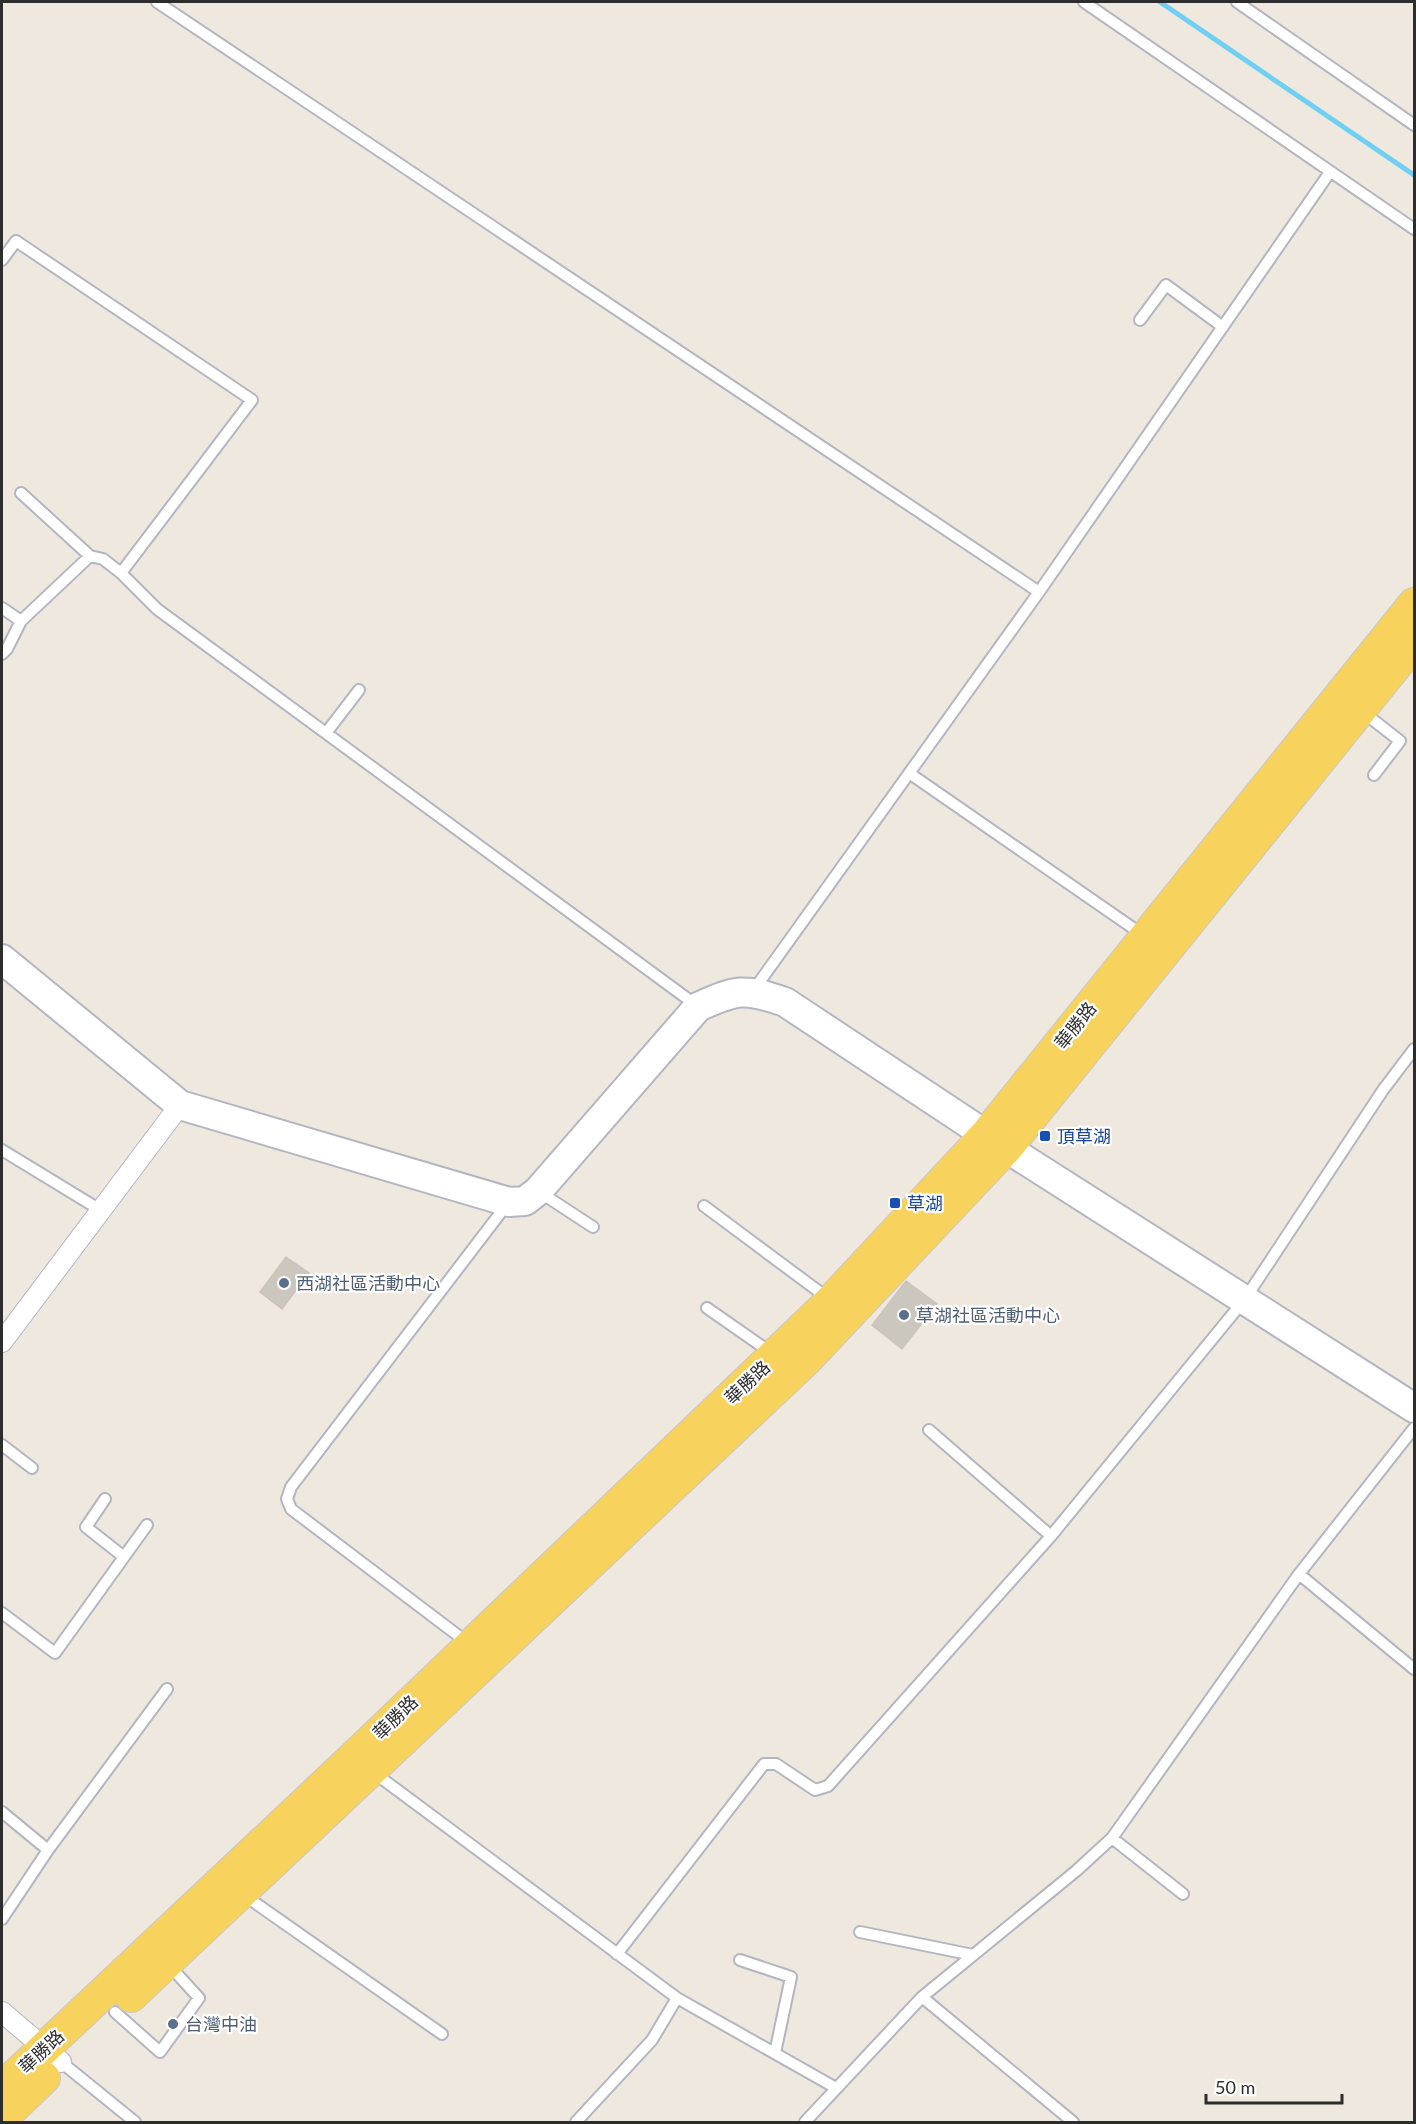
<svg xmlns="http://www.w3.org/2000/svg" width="1416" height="2124" font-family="Lato,'Noto Sans TC',sans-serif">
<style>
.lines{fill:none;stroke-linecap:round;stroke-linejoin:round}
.stream{stroke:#6fd0f4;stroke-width:5}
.building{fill:#cbc6be;stroke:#cbc4b8;stroke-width:1.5}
.lane-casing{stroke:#b3b6c1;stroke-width:14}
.street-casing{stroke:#b3b6c1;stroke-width:22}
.secondary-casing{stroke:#b3b6c1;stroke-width:32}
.primary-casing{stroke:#c8c8c8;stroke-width:34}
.lane{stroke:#fff;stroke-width:10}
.street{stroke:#fff;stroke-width:20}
.secondary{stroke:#fff;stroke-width:28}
.primary{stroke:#f7d35d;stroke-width:32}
.transit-dot{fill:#1a4fb4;stroke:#fff;stroke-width:2}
.service-dot{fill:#5c6f8a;stroke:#fff;stroke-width:2}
.labels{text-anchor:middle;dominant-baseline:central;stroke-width:4.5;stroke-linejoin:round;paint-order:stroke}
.street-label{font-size:18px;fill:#2d2d2d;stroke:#fff}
.transit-label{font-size:18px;fill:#164399;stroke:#fff;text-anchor:start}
.service-label{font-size:18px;fill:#4e5e75;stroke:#fff;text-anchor:start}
</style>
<rect width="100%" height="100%" fill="#efe8df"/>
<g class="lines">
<path class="stream" d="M1160,2L1414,175"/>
</g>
<path class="building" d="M286,1257L309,1273L282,1309L260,1292Z
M906,1281L937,1304L902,1349L872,1325Z"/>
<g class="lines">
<g class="lane-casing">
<path id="lane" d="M157,2L1039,592
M1084,2L1414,229
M1237,2L1414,125
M2,260L16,241L252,400L121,573L157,609L696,1005
M1140,320L1166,285L1223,327
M21,493L90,556
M2,608L21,621
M2,654L7,649L21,621L90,556L103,559L121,573
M1363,712L1400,741L1374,775
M326,733L359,690
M909,773L1143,935
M753,991L1039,592L1330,172
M2,1150L102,1211
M538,1191L593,1227
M704,1206L829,1299
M707,1308L773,1354
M929,1430L1051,1536
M2,1445L32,1468
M105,1499L86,1527L124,1557
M1299,1574L1414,1669
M2,1613L55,1653L147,1525
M468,1643L291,1509L287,1499L291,1487L508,1203
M373,1772L677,1998L836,2088
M2,1812L48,1850
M1112,1838L1183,1894
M244,1895L442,2034
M2,1919L48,1850L167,1689
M860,1932L973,1955
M617,1954L764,1764H776L815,1790L828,1786L1051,1536L1245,1299L1383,1090L1414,1049
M740,1960L791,1977L775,2053
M922,1997L1073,2122
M115,2012L160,2052L199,1998L168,1964
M61,2062L135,2122
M576,2122L652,2040L677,1998
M805,2122L922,1997L1076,1871L1112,1838L1299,1574L1414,1428"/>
</g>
<g class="street-casing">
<path id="street" d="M2,1342L180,1105
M2,2012L61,2062"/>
</g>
<g class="secondary-casing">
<path id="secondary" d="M2,959L180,1105L509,1202L525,1201L538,1191L698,1007C737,989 745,988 785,1002L986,1135L1414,1408"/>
</g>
<g class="primary-casing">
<path id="primary" d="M131,1996L805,1361L1007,1147L1414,643
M2,2088L354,1757L831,1301L986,1135L1414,604
M2,2118L44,2078"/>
</g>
<use href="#lane" class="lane"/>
<use href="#street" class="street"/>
<use href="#secondary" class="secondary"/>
<use href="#primary" class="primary"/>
</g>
<g class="transit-dot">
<rect x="1039" y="1130" width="12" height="12" rx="3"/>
<rect x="889" y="1197" width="12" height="12" rx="3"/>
</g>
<g class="service-dot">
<circle cx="284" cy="1283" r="6"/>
<circle cx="904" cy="1315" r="6"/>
<circle cx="173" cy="2024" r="6"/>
</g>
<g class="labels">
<g class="street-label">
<text transform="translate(1075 1025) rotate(-51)">華勝路</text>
<text transform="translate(747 1382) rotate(-43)">華勝路</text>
<text transform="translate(395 1717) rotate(-44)">華勝路</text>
<text transform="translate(41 2051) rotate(-43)">華勝路</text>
</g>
<g class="transit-label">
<text x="1057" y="1136">頂草湖</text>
<text x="907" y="1203">草湖</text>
</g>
<g class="service-label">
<text x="296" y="1283">西湖社區活動中心</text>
<text x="916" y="1315">草湖社區活動中心</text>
<text x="185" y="2024">台灣中油</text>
</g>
</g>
<rect width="1416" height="2124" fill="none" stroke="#2d2d2d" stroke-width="6"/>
<path d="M1206 2094v9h136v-9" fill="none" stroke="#2d2d2d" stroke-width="3"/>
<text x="1215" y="2094" font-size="18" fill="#2d2d2d" stroke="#ffffff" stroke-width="4.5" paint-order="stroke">50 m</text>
</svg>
